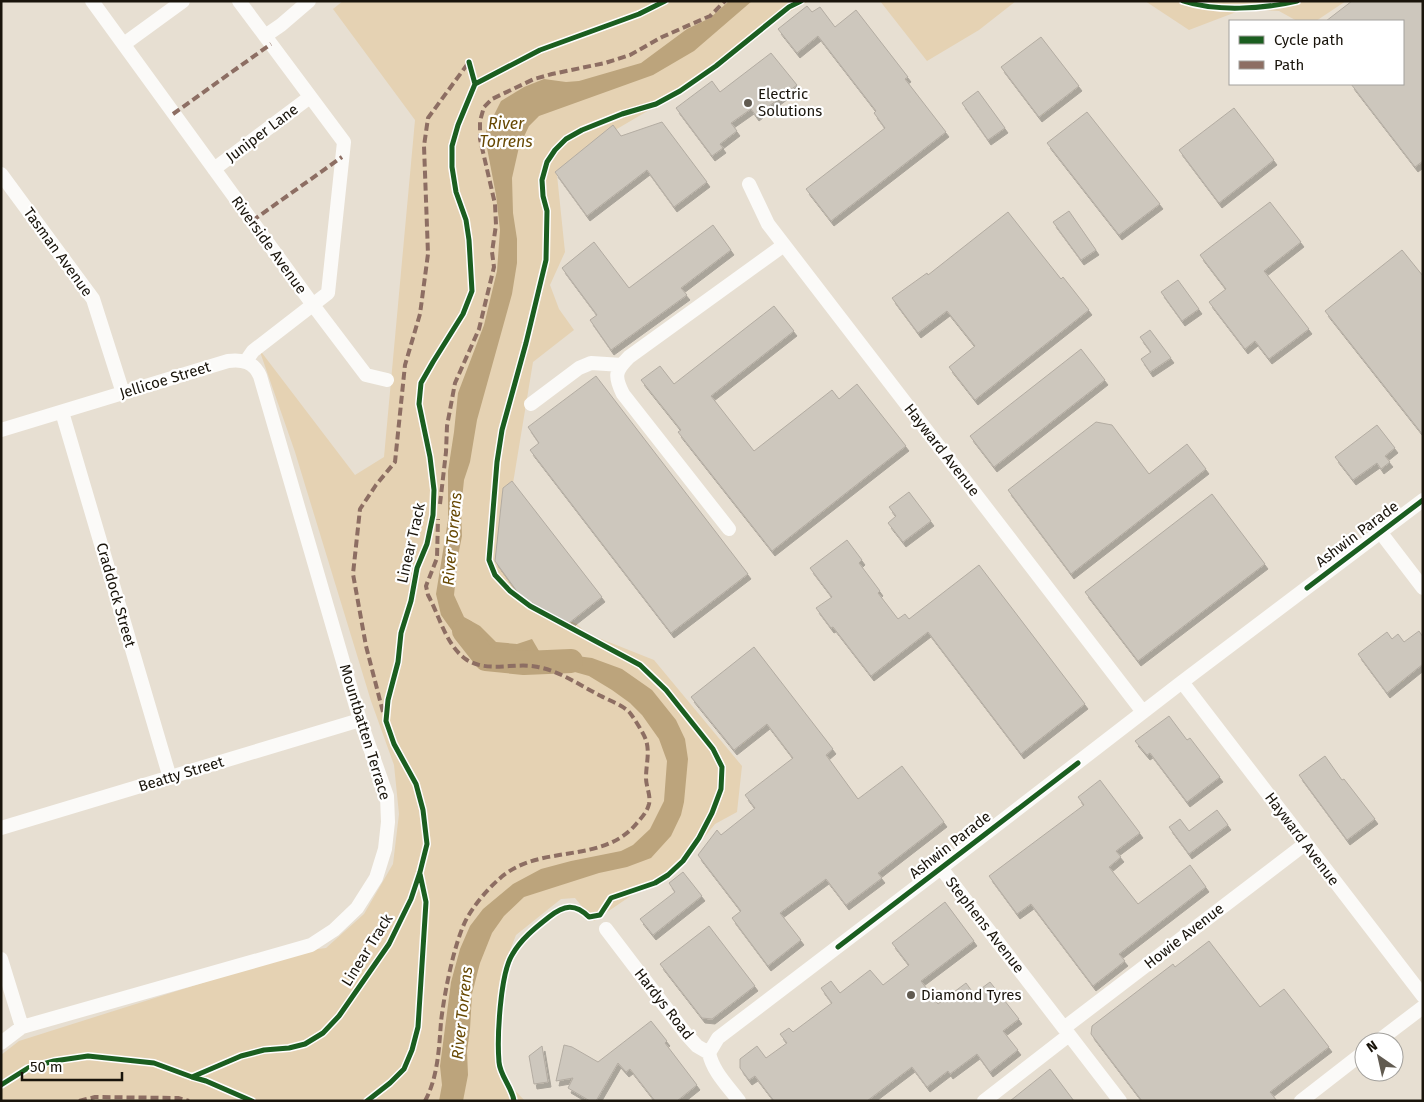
<svg xmlns="http://www.w3.org/2000/svg" width="1424" height="1102" font-family="'Fira Sans',sans-serif">
<style>
.green{fill:#e5d2b3}
.water{fill:#bca47c}
.lines{fill:none;stroke-linecap:round;stroke-linejoin:round}
.river{stroke:#bca47c;stroke-width:24}
.building{fill:#cdc7bd;stroke:#b3aca2;filter:url(#shadow)}
.minor{stroke:#fbfaf8;stroke-width:14}
.quiet{stroke:#8d6e63;stroke-width:4;stroke-dasharray:8 4;stroke-linecap:butt}
.cycleway-casing{stroke:#fff;stroke-width:8}
.cycleway{stroke:#1b5e20;stroke-width:5}
.poi-dot{fill:#615b51;stroke:#fff;stroke-width:2}
.labels{text-anchor:middle;dominant-baseline:central;stroke-width:4.5;stroke-linejoin:round;paint-order:stroke}
.poi-label{font-size:15px;fill:#19140b;stroke:#fff;text-anchor:start}
.street-label{font-size:15px;fill:#19140b;stroke:#fff}
.water-label{font-size:16px;font-style:italic;fill:#674803;stroke:#fff}
</style>
<defs>
<filter id="shadow"><feDropShadow dx="3" dy="5" stdDeviation="0" flood-color="#0004"/></filter>
</defs>
<rect width="100%" height="100%" fill="#e7dfd2"/>
<path class="green" d="M343,1H809L773,21L690,86L605,136L557,175L565,252L550,285L559,309L574,330L533,362L501,556L548,612L577,624L586,633L654,660L742,766L737,812L715,824L682,865L635,893L594,921L575,898L561,899L516,935L502,971V1077L525,1101H1V1055L19,1041L303,951L326,948L364,914L393,864L399,814L394,765L371,701L295,452L259,349L355,475L384,457L415,120L333,9Z
M880,1H1016L979,30L927,61Z
M1145,1H1346L1316,21H1297L1279,11L1244,9L1189,30Z"/>
<path class="water" d="M729,1H752L694,51L653,75L539,116L529,126L519,147L512,178L513,213L517,239V263L512,294L477,420L470,462L464,480L461,509L462,536L458,556L454,595L464,617L480,626L496,642L517,644L532,639L539,651L592,658L622,669L652,690L676,720L685,739L688,759L684,802L681,815L671,836L651,858L627,867L599,873L524,897L504,916L492,933L480,963L472,994L470,1029L467,1051L468,1075L463,1101H439L442,1085L440,1066L451,982L460,949L470,926L483,909L513,884L541,869L571,861L621,851L633,845L650,829L664,801L667,761L659,739L642,715L630,703L612,690L589,676L557,667L530,660L479,656L465,649L441,615L436,594L448,520V471L454,432L458,393L484,325L497,271L500,230L496,195L487,148L486,131L501,101L524,87L544,79L566,82L579,81L641,63L687,29L710,18Z"/>
<g class="lines">
<path class="river" d="M464,631L486,659L524,663L571,661"/>
</g>
<path class="building" d="M1352,1H1423V161L1415,167L1351,84H1403V21H1326Z
M807,6L812,12L820,7L835,27L856,10L908,77L905,79L946,132L831,221L806,189L885,128L874,113L876,111L818,36L797,53L778,29Z
M1041,37L1079,86L1039,117L1001,67Z
M771,53L797,85L756,116L751,109L731,123L737,131L720,144L723,148L712,156L676,108L712,81L720,92Z
M978,91L1005,128L988,140L962,103Z
M1234,108L1274,160L1219,203L1179,150Z
M1087,112L1160,204L1119,235L1047,143Z
M662,122L707,182L674,207L647,170L587,216L555,172L613,125L621,136Z
M1270,202L1301,242L1264,271L1309,329L1269,359L1255,341L1245,349L1209,302L1226,289L1200,255Z
M1069,211L1096,250L1081,260L1053,222Z
M1008,212L1061,279L1063,277L1089,310L975,400L949,367L975,346L947,311L918,333L892,298L927,273L928,275Z
M713,225L731,250L681,288L687,295L611,350L590,320L597,315L562,268L594,242L629,288Z
M1402,250L1423,276V435L1325,311Z
M1178,280L1199,309L1182,321L1161,292Z
M774,306L794,331L711,396L754,451L832,390L839,399L857,384L906,446L772,551L678,432L681,430L641,380L660,366L674,384Z
M1150,330L1171,358L1150,372L1141,359L1151,352L1140,337Z
M1081,349L1105,380L994,467L970,436Z
M596,376L748,574L671,633L530,450L539,443L528,427Z
M1096,422L1112,425L1149,474L1187,444L1206,469L1071,574L1008,490Z
M1377,425L1395,448L1385,456L1390,462L1381,469L1377,463L1353,480L1335,457Z
M512,481L602,597L569,623L521,597L495,561L503,488Z
M909,492L931,521L903,542L888,523L896,516L889,507Z
M1212,494L1265,564L1138,661L1085,592Z
M847,540L862,560L859,563L880,591L878,593L898,619L905,614L909,619L979,565L1085,704L1021,754L928,632L871,676L833,627L831,628L816,608L832,597L810,568Z
M1419,631L1423,637V664L1387,693L1358,654L1387,632L1392,639L1398,634L1404,642Z
M754,647L833,749L826,755L858,799L902,766L944,822L878,873L882,878L846,905L826,879L780,913L801,940L768,966L732,918L741,911L698,855L717,830L721,835L755,808L745,795L793,758L767,724L734,750L691,697Z
M1169,716L1187,740L1190,738L1220,777L1187,802L1150,753L1147,755L1135,741Z
M1325,756L1342,780L1344,779L1375,819L1347,840L1299,775Z
M1100,780L1140,833L1116,851L1121,857L1109,867L1138,904L1190,865L1206,887L1119,954L1125,961L1093,986L1031,904L1017,914L989,876L1084,805L1078,797Z
M1217,810L1228,825L1189,854L1169,827L1180,819L1189,831Z
M683,872L702,896L653,935L640,919L675,892L669,883Z
M945,902L974,941L921,981L938,1004L966,983L974,994L990,982L1019,1019L1003,1031L1018,1050L990,1072L977,1054L950,1074L948,1071L927,1087L912,1067L867,1101H774L755,1076L749,1080L740,1068V1059L757,1046L766,1058L787,1043L780,1034L789,1028L793,1032L832,1003L821,988L831,981L840,993L870,970L883,985L909,965L892,943Z
M709,926L755,986L712,1019L702,1018L660,964Z
M1209,941L1260,1007L1284,989L1329,1047L1270,1092L1277,1101H1142L1091,1034L1092,1026L1173,964L1175,967Z
M651,1021L667,1041L665,1043L697,1085L677,1101H655L630,1069L626,1072L618,1063L596,1101H590L568,1088L573,1078L556,1081L564,1045L572,1047L598,1062Z
M542,1046L548,1082L534,1084L529,1056Z
M1050,1069L1074,1101H1010Z"/>
<g class="lines">
<path class="minor" d="M92,1L313,305L366,375L387,380
M239,1L344,142L328,293L253,351L246,361
M265,36L281,25L309,1
M124,44L183,1
M214,169L310,97
M1,174L93,299L123,393
M749,184L768,224L1143,712
M531,404L579,368L591,363L622,365
M62,412L170,778
M1,430L228,361C243,359 254,362 260,376L360,720L387,796L388,822L385,849L376,878L357,908L334,930L311,945L22,1027L1,1043
M729,529L623,394C614,376 615,371 629,357L784,245
M1381,533L1423,588
M1182,682L1423,996
M1,828L360,720
M941,868L1120,1101
M606,929L686,1034L697,1046L709,1053C713,1072 728,1086 739,1101
M1,959L22,1027
M1064,1028L1305,844
M1377,1042L1423,1007
M709,1053L718,1038L941,868L1182,682L1423,500
M984,1101L1069,1035
M1301,1101L1364,1052"/>
<path class="quiet" d="M173,114L271,44
M252,221L342,157
M440,504L446,452L447,426L455,383L479,329L494,267L492,252L496,225L495,204L480,139V121L484,107L492,99L534,79L552,74L605,63L630,55L662,37L710,16L725,1
M383,712L366,646L353,574L360,509L376,485L395,462L405,365L420,314L428,254L424,146L428,118L469,62
M79,1101L95,1097L178,1098L189,1101
M425,1101C438,1077 439,1048 441,1022C444,995 454,942 467,918C475,904 486,891 498,880C538,842 602,866 637,823C642,817 647,812 649,804C651,795 646,787 646,778C646,764 650,753 646,740C644,734 634,718 630,713C623,705 610,701 601,696C581,686 560,671 538,667C515,662 488,673 467,660C446,646 440,617 428,595L426,586L437,558L438,519"/>
<g class="cycleway-casing">
<path id="cycleway" d="M1183,1C1216,12 1263,9 1297,1
M475,84L540,50L639,14L665,1
M1307,588L1423,500
M838,947L1078,763
M192,1077L206,1081L252,1101
M1,1085L28,1068L54,1061L88,1056L154,1063L192,1077L241,1056L264,1050L289,1048L305,1044L323,1033L339,1016L389,944L411,899L420,872L427,844L423,810L416,784L394,744L386,721L388,700L398,662L401,633L411,601L417,568L427,544L433,515L434,490L430,457L419,404L421,383L433,362L463,314L472,291L469,240L466,220L456,192L452,167V146L458,125L475,84L469,62
M367,1101L390,1083L404,1069L412,1050L418,1027L426,902L420,874
M514,1101C512,1087 500,1076 499,1062C497,1038 500,975 512,955C521,939 535,928 549,917C564,905 575,903 589,917L600,915L611,898L655,883L668,875L683,861L699,838L712,813L721,789L722,767L713,749L666,690L640,665L530,606L510,591L495,575L489,560L497,462L502,430L526,343L546,260L547,211L543,196L542,180L547,162L555,150L566,139L582,130L622,114L656,104L680,91L716,66L789,7L801,1"/>
</g>
<use href="#cycleway" class="cycleway"/>
</g>
<g class="poi-dot">
<circle cx="748" cy="103" r="5"/>
<circle cx="911" cy="995" r="5"/>
</g>
<g class="labels">
<g class="poi-label">
<text x="758" y="94">Electric<tspan x="758" dy="17">Solutions</tspan></text>
<text x="921" y="995">Diamond Tyres</text>
</g>
<g class="street-label">
<text transform="translate(262 133) rotate(-37)">Juniper Lane</text>
<text transform="translate(269 245) rotate(54)">Riverside Avenue</text>
<text transform="translate(58 252) rotate(54)">Tasman Avenue</text>
<text transform="translate(165 380) rotate(-17)">Jellicoe Street</text>
<text transform="translate(942 450) rotate(52)">Hayward Avenue</text>
<text transform="translate(1357 534) rotate(-37)">Ashwin Parade</text>
<text transform="translate(411 543) rotate(-77)">Linear Track</text>
<text transform="translate(116 595) rotate(74)">Craddock Street</text>
<text transform="translate(365 732) rotate(73)">Mountbatten Terrace</text>
<text transform="translate(181 774) rotate(-17)">Beatty Street</text>
<text transform="translate(1302 839) rotate(53)">Hayward Avenue</text>
<text transform="translate(950 845) rotate(-38)">Ashwin Parade</text>
<text transform="translate(985 925) rotate(52)">Stephens Avenue</text>
<text transform="translate(1184 936) rotate(-38)">Howie Avenue</text>
<text transform="translate(367 950) rotate(-58)">Linear Track</text>
<text transform="translate(664 1004) rotate(52)">Hardys Road</text>
</g>
<g class="water-label">
<text x="506" y="123">River<tspan x="506" dy="18">Torrens</tspan></text>
<text transform="translate(452 539) rotate(-85)">River Torrens</text>
<text transform="translate(462 1013) rotate(-84)">River Torrens</text>
</g>
</g>
<rect width="1424" height="1102" fill="none" stroke="#19140b" stroke-width="5"/>
<rect x="1229" y="20" width="175" height="65" fill="#ffffff" stroke="#a3a19d"/>
<rect x="1239" y="36" width="25" height="8" fill="#1b5e20" stroke="#a3a19d"/>
<text x="1274" y="45" font-size="15" fill="#19140b">Cycle path</text>
<rect x="1239" y="61" width="25" height="8" fill="#8d6e63" stroke="#a3a19d"/>
<text x="1274" y="70" font-size="15" fill="#19140b">Path</text>
<g transform="translate(1379 1057) rotate(326)"><circle r="24" fill="#ffffff" stroke="#a3a19d"/>
<path d="M0-4L9 19L0 12L-9 19Z" fill="#615b51"/>
<text y="-8" font-size="14" font-weight="bold" text-anchor="middle" fill="#19140b">N</text>
</g>
<path d="M22 1072v8h100v-8" fill="none" stroke="#19140b" stroke-width="2.5"/>
<text x="30" y="1072" font-size="15" fill="#19140b" stroke="#ffffff" stroke-width="4" paint-order="stroke">50 m</text>
</svg>
